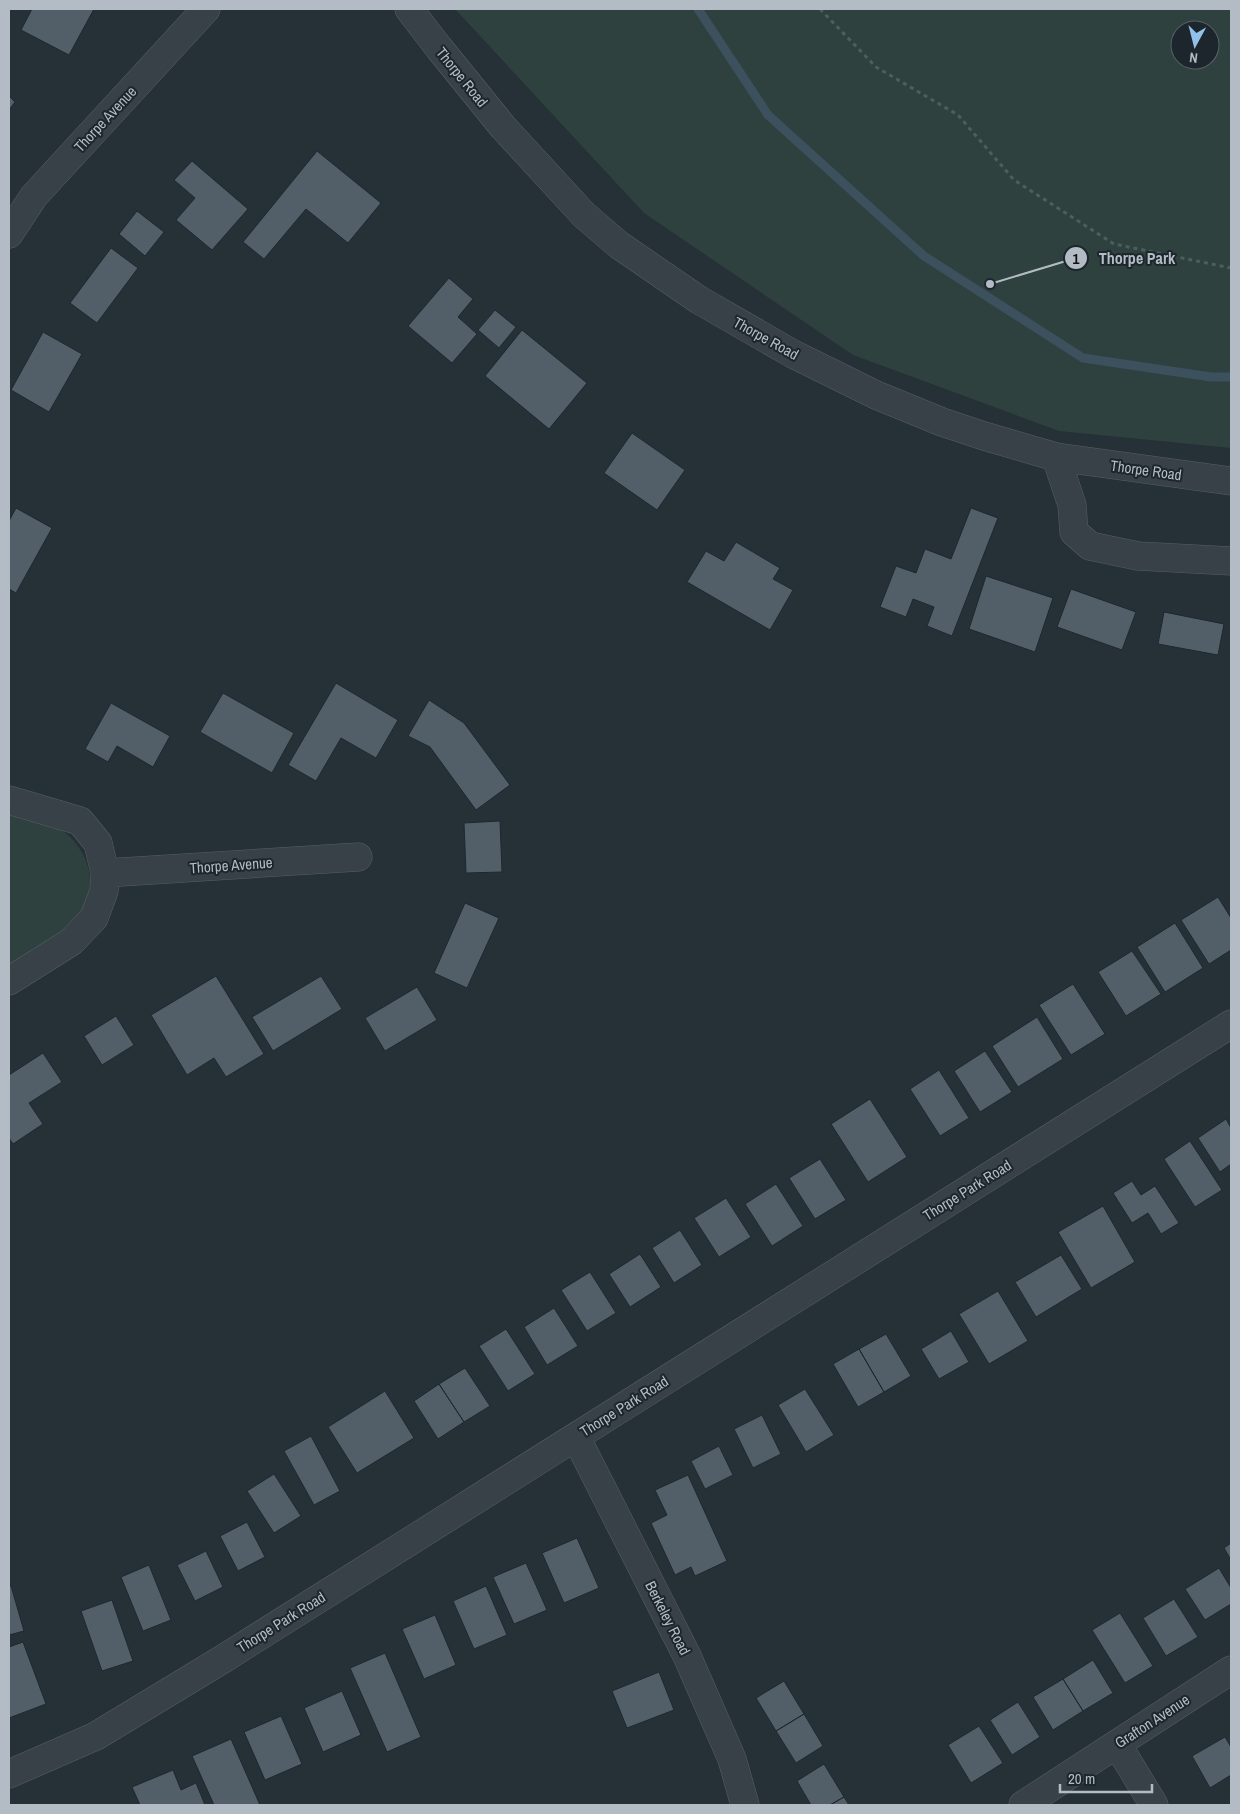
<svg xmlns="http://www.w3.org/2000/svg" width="1240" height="1814" font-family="'Archivo Narrow',sans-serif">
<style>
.green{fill:#2e413e;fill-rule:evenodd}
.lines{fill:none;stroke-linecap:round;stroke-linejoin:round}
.stream{stroke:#3c505e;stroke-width:9}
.building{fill:#525e68;stroke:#1f282f}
.minor-casing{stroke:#565f66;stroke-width:29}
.path{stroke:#4d5e5d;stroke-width:3;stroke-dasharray:4 4;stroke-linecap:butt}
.minor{stroke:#384148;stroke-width:28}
.labels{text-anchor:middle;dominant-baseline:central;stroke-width:4;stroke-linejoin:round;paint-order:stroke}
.street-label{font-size:15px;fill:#b3bcc4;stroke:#1d262d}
.leader{fill:none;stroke:#b3bcc4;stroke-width:2}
.callout-dot{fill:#b3bcc4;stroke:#1d262d;stroke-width:2}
.mark-label{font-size:15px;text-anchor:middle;font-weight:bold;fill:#111}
.callout-label{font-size:16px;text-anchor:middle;font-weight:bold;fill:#b3bcc4;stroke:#1d262d;stroke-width:4;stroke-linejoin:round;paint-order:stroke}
</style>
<rect width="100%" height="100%" fill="#253037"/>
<path class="green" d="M455,9H1231V448L1059,431L853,355L644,213ZM1180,30H1210V60H1180Z
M9,812C22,816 45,820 57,827C94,849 104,901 68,930C51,943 28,954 9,966Z"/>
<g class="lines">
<path class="stream" d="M698,9L768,115L924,256L1083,358L1211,377H1231"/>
</g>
<path class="building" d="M32,9H94L69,55L21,30Z
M9,96L15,102L9,110Z
M317,151L381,203L348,243L306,209L264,259L243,242Z
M192,161L248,209L212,250L176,220L195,198L174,180Z
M137,211L164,232L145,256L119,234Z
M111,248L138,268L97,323L70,303Z
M449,278L473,299L458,317L477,334L452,363L408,326Z
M495,310L516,327L499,348L478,330Z
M522,330L587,383L549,429L485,376Z
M43,332L82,354L49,412L11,390Z
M632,433L685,470L657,510L604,473Z
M16,508L52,528L16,593L9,589V521Z
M971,508L998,518L952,636L927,626L934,607L913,599L906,617L880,607L896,566L916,573L925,549L951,559Z
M736,542L780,568L773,579L793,590L770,630L687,582L706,551L724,561Z
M986,576L1053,598L1035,652L969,629Z
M1071,589L1136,612L1122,650L1057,627Z
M1164,612L1224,624L1218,655L1158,644Z
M336,683L398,720L376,758L341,738L316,781L288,765Z
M223,693L294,733L272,773L200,732Z
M429,700L464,723L510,785L476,810L430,747L408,736Z
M111,703L170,736L153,767L117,746L108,762L85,749Z
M500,821L502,872L466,873L464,823Z
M1218,897L1231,918V950L1209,964L1181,920Z
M465,903L499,918L467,988L434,973Z
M1175,923L1203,968L1165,992L1137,947Z
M1132,951L1161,994L1126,1016L1098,972Z
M216,976L264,1054L226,1077L214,1058L187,1075L151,1015Z
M321,976L342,1009L273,1051L252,1017Z
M1073,984L1105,1034L1071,1055L1039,1005Z
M417,987L437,1020L385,1051L365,1018Z
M116,1016L134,1045L102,1065L84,1036Z
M1037,1017L1063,1059L1018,1087L992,1046Z
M985,1051L1012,1092L980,1112L954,1071Z
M43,1053L62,1082L29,1103L43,1124L13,1144L9,1138V1075Z
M939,1070L969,1118L940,1136L910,1089Z
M870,1099L907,1157L868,1182L831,1124Z
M1226,1119L1231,1128V1164L1220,1172L1198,1138Z
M1190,1141L1222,1190L1195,1207L1164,1159Z
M820,1159L846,1200L815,1219L789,1178Z
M1132,1181L1141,1195L1155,1186L1179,1223L1161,1234L1148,1213L1132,1223L1113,1193Z
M776,1184L803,1226L772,1246L745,1204Z
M726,1198L751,1237L719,1257L694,1218Z
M1103,1206L1135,1262L1091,1288L1058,1232Z
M680,1230L702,1265L674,1283L652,1248Z
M640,1254L661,1287L630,1307L609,1274Z
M1061,1255L1082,1289L1036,1317L1015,1282Z
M590,1272L616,1313L587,1331L561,1290Z
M998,1291L1028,1341L989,1364L959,1314Z
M554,1308L578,1346L547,1365L524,1327Z
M506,1329L535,1374L508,1391L479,1346Z
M951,1331L969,1362L939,1379L921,1349Z
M886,1334L911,1376L884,1392L859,1349Z
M859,1349L884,1392L858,1407L833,1364Z
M465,1368L490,1406L464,1422L439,1384Z
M439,1384L464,1422L438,1439L414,1401Z
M805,1389L834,1435L806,1452L778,1405Z
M385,1391L414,1438L357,1473L328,1427Z
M762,1415L781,1454L753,1468L734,1429Z
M311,1436L340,1491L314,1505L284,1451Z
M719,1446L733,1475L705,1489L691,1461Z
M274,1474L301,1516L274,1533L247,1491Z
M688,1475L727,1561L695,1576L691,1567L675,1575L651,1523L667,1515L655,1490Z
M247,1522L265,1557L238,1571L220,1536Z
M577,1538L599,1588L564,1603L542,1553Z
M1231,1543V1560L1224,1548Z
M206,1551L223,1587L195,1601L177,1565Z
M526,1563L547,1610L514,1624L493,1577Z
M149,1565L171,1620L143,1631L121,1577Z
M1219,1568L1231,1588V1604L1205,1620L1185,1589Z
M9,1586H11L24,1631L9,1635Z
M486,1586L507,1635L474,1649L453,1601Z
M1174,1599L1198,1637L1166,1656L1143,1618Z
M112,1600L133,1661L102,1671L81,1611Z
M1120,1613L1153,1666L1125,1683L1092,1630Z
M435,1615L456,1665L424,1679L402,1629Z
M23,1642L46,1704L9,1718V1647Z
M385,1653L421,1737L387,1752L350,1668Z
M1093,1660L1113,1693L1083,1711L1063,1679Z
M659,1672L674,1710L627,1728L612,1691Z
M1063,1679L1083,1711L1053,1730L1033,1697Z
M784,1681L804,1714L776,1731L756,1698Z
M342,1691L361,1735L323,1752L304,1708Z
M1018,1702L1040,1737L1012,1755L990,1720Z
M804,1714L823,1746L796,1763L776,1731Z
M281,1716L302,1764L265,1780L244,1732Z
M979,1726L1003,1763L971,1783L948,1745Z
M1225,1737L1231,1747V1775L1210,1788L1192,1756Z
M231,1739L260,1805H214L192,1756Z
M824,1764L844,1797L830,1805H811L797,1781Z
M173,1770L181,1790L196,1783L205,1805H140L132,1787Z
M844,1797L849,1805H830Z"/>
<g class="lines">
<g class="minor-casing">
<path id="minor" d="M409,9L439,48L503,127L584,215L619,245L699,300L793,354L876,395L942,422L984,436L1056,457L1231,481
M9,234L34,196L206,9
M1056,457L1072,505L1074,532L1090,546L1138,556L1231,561
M9,800L80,821L98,843L105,873L104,891L94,918L71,942L9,981
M105,873L358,857
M576,1437L687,1656L732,1759L745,1805
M1117,1744L1154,1805
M9,1774L96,1736L223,1659L1231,1024
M1023,1805L1231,1670"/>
</g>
<path class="path" d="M820,9L876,67L958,115L1014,180L1114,244L1231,268"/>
<use href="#minor" class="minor"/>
</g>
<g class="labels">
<g class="street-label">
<text transform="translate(462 77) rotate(51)">Thorpe Road</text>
<text transform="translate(105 119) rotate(-47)">Thorpe Avenue</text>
<text transform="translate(766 338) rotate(29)">Thorpe Road</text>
<text transform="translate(1146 470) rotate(8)">Thorpe Road</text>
<text transform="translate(231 865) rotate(-4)">Thorpe Avenue</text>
<text transform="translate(967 1190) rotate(-32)">Thorpe Park Road</text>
<text transform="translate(624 1406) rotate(-32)">Thorpe Park Road</text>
<text transform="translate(668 1618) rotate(63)">Berkeley Road</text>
<text transform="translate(281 1622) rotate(-32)">Thorpe Park Road</text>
<text transform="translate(1152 1721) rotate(-33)">Grafton Avenue</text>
</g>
</g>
<path class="leader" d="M990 284L1076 258"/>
<g class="callout-dot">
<circle cx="990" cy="284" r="5"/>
<circle cx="1076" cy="258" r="12"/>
</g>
<g class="mark-label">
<text x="1076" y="264">1</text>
</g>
<g class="callout-label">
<text x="1137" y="264">Thorpe Park</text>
</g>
<rect width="1240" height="1814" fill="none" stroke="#b3bcc4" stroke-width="20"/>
<g transform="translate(1195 45) rotate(187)"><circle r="24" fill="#1d262d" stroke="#596269"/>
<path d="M0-4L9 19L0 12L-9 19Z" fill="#92c2ea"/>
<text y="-8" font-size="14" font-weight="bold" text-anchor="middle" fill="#b3bcc4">N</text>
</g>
<path d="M1060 1784v8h92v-8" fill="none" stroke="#b3bcc4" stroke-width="2.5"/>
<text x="1068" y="1784" font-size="15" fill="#b3bcc4" stroke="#1d262d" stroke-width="4" paint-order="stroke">20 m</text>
</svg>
